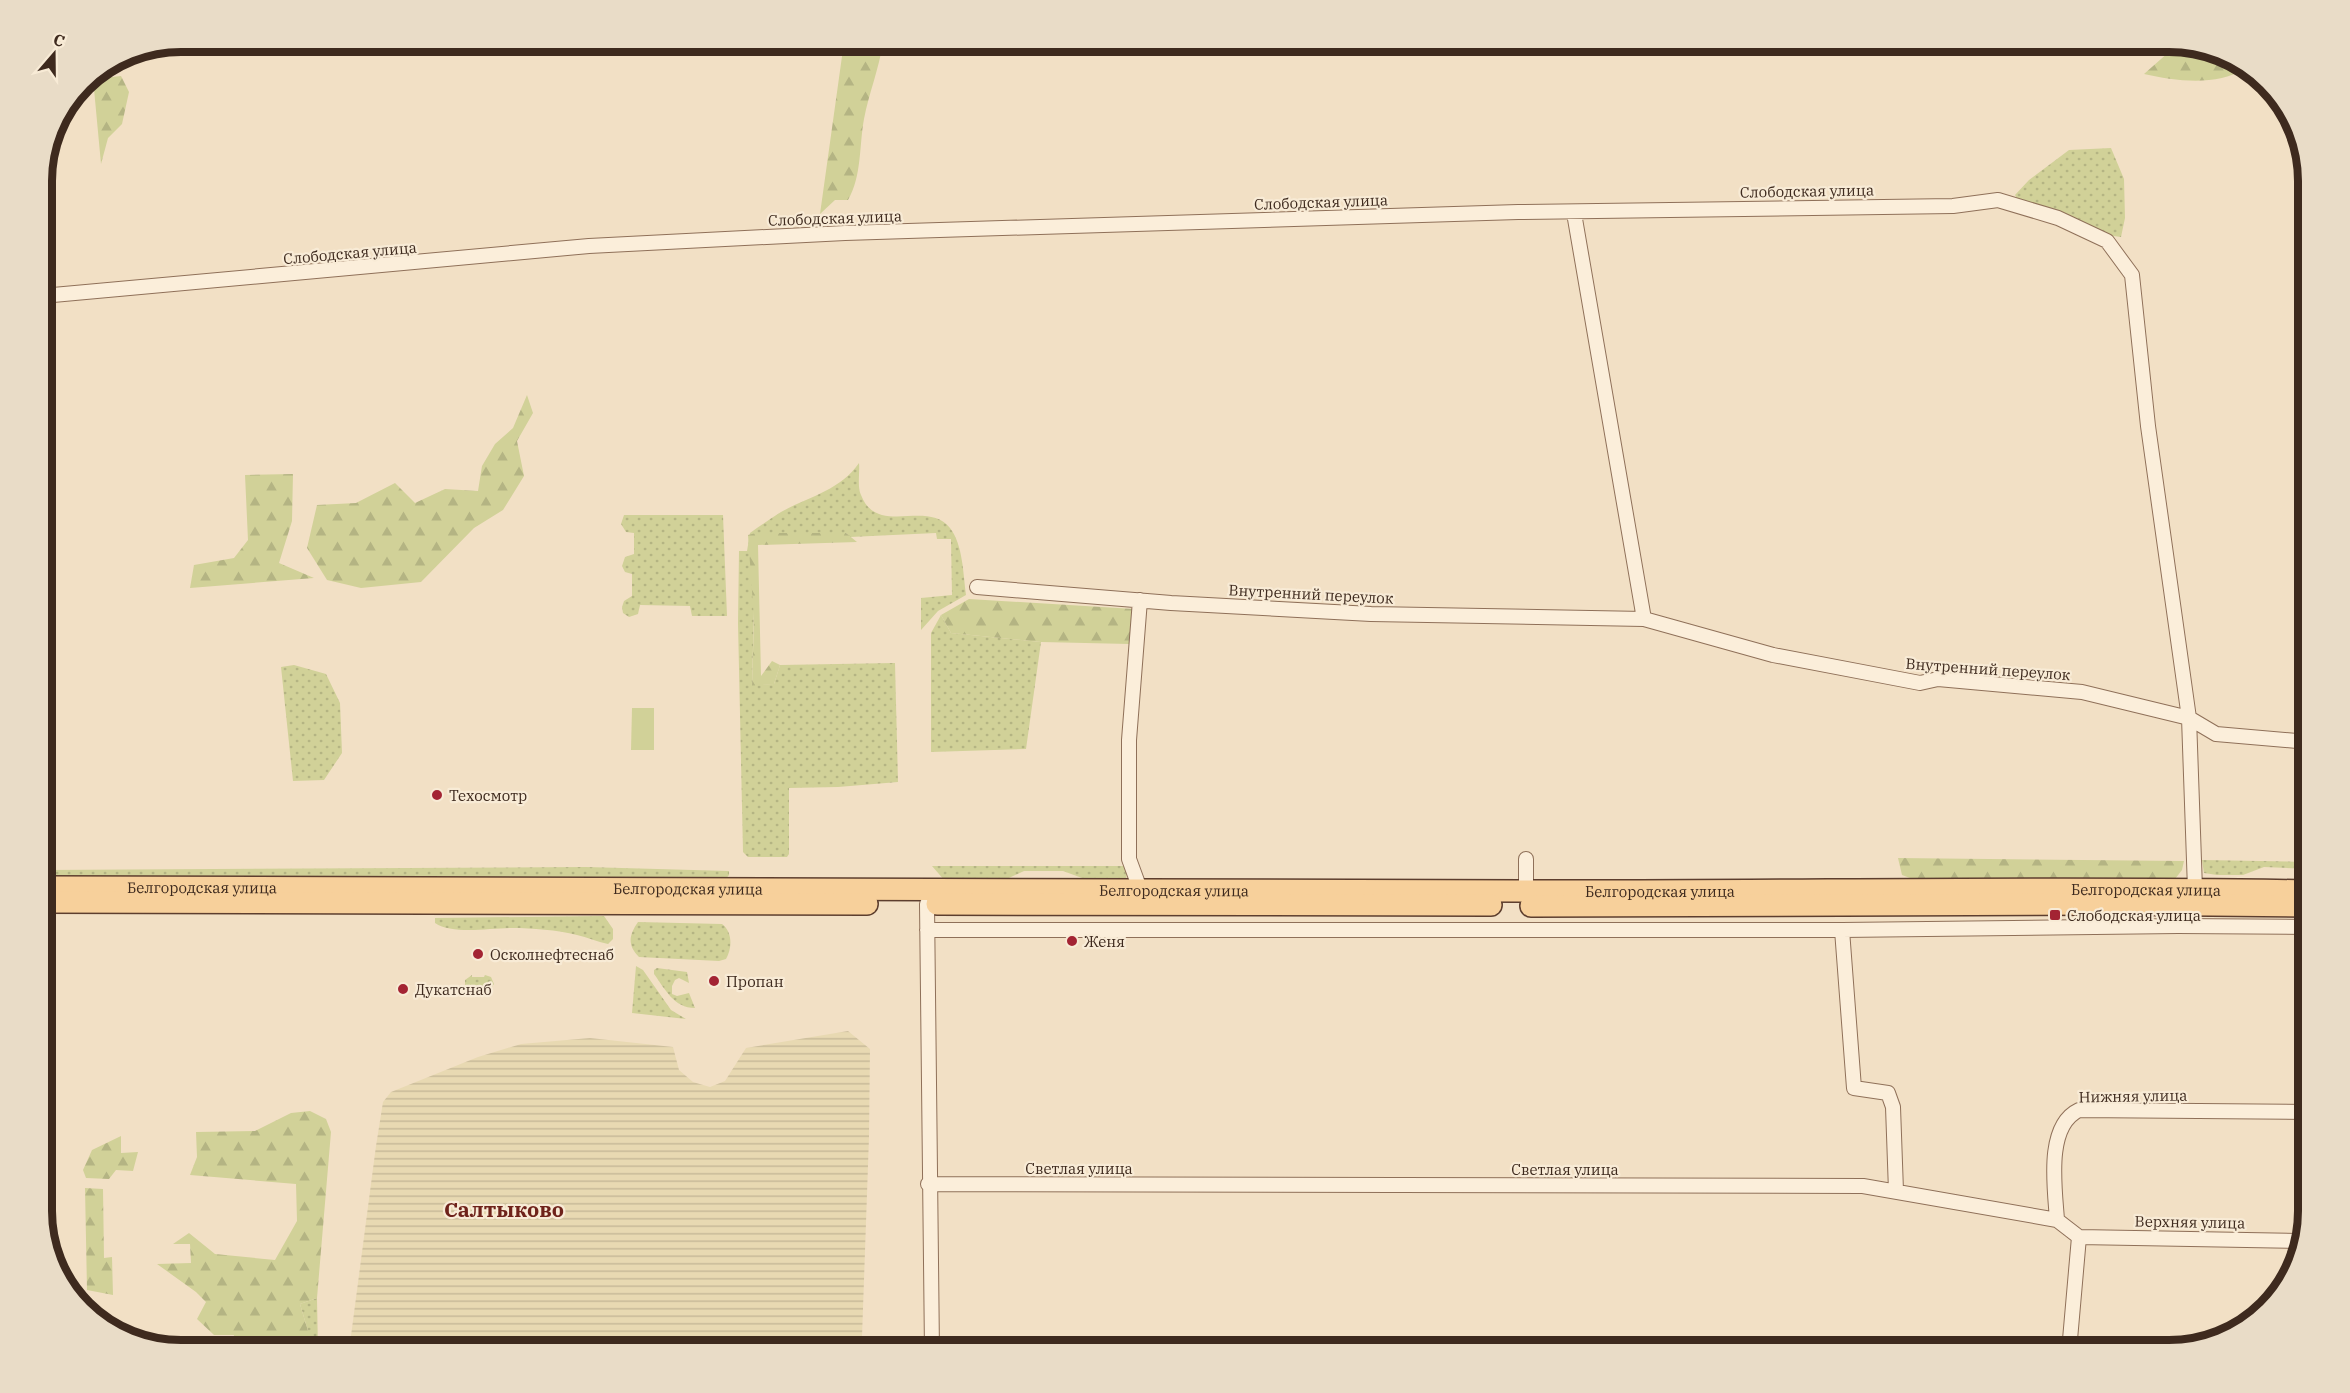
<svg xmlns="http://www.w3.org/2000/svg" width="2350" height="1393" font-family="'IBM Plex Serif',serif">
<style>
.farmland{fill:url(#farmland-rules)}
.grass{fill:url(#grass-dots)}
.forest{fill:url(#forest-firs)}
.pitch{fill:#d1d198}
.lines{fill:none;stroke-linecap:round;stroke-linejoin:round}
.street-casing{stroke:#8f7059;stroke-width:16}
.primary-casing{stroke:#5d3e2e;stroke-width:24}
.street{stroke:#fbeeda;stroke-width:14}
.primary{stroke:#f7d09b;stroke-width:21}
.poi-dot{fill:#a32433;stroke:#f8ebd6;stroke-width:2}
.labels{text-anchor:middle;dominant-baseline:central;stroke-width:4.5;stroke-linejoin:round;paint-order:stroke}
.street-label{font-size:15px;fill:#3e2a1e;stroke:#f8ebd6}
.poi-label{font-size:15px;fill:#3e2a1e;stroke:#f8ebd6;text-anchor:start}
.district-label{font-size:21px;font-weight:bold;fill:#6e221a;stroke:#f8ebd6}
.rim{fill:none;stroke:#3e2a1e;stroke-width:8}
</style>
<defs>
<pattern id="farmland-rules" width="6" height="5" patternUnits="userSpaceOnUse" patternTransform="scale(1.5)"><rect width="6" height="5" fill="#e8d9b2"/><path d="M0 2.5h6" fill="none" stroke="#c8ba99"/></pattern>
<pattern id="grass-dots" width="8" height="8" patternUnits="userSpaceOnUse" patternTransform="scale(1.5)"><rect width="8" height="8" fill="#d1d198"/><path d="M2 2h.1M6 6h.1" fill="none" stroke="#b4b483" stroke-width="1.8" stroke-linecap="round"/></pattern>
<pattern id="forest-firs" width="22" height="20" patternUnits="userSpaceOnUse" patternTransform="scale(1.5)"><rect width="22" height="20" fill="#d1d198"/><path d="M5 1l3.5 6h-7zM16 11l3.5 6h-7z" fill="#b4b483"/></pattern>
</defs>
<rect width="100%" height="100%" fill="#f2e0c5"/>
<path class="farmland" d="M848,1031L870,1049L869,1137L862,1337L866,1351H349L376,1146L383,1102L391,1092L478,1057L521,1044L590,1038L673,1047L679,1070L693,1082L710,1087L725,1081L746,1048Z"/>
<path class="grass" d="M2111,148L2124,179L2125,218L2121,237L2106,235L2018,200L2015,195L2029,180L2069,150Z
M859,463C860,472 857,487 861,495C877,537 927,499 950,528C963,545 963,573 966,595L938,611L921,630V598L952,595L951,539H937L936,533L850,537L846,533H756L752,685L774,684L780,665L895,663L898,782L838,787L789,788V854L787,857H748L743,852L738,623L739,551H747L750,533C760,526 770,519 781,512C808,497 841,490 859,463Z
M624,515H723L727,616H692L690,606L640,605L638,614L629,617L623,613L622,607L624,601L632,596V574L625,572L622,566L625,557L634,554V533L626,532L621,524Z
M941,615L951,633L1041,642L1026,749L931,752V633Z
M294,665L326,674L340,703L342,753L324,780L293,781L281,667Z
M2202,860L2308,862V869L2264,867L2243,875H2217L2204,873Z
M932,866H1125L1127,873L1126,879L1093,882L1063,871H1024L998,883L945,881Z
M586,867L729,871V875L724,881L42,884V870Z
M604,916L613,929V939L608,944C597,942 587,937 577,935C557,930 532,928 512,928C489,928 453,935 435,923V918Z
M638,922L722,924C733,932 732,949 726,959L719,961L639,957C627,945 629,935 638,922Z
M636,966L643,970L671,1010L686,1019L632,1013Z
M657,968L687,972L689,983L679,978L675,980L672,986V994L677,996L689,993L695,1008C674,1008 665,989 654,974V970Z
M472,975V977H484L485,975L491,977L494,984L491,988L469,989L465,986V980Z
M317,1298L318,1351H308V1331L300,1304Z"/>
<path class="forest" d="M844,42H883C879,69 869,93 864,119C859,146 862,176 848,200H835L820,214Z
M2178,44L2239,61L2246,68C2216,87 2176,81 2144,74Z
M121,76L129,92L122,124L108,138L101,164L94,89L103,78Z
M527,395L533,413L517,441L524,476L503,510L474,528L421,582L361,588L327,580L307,548L317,505L356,503L395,483L415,503L445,489L478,491L482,466L495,444L513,428Z
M293,474L292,521L279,563L314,578L190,588L194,565L234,558L248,540L245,475Z
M756,533H846L857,542L758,545L761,676L772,661L780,665L774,684L752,686L754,619L748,535Z
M969,599L1134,609L1129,644L1041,642L951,633L941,615Z
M1898,858L2184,861L2182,870L2175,879L1910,878L1902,875Z
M310,1111L326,1119L331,1132L317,1298L300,1304L308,1331V1351H289L292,1344L286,1336L273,1351H230L234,1335H214L197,1319L206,1302L196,1292L157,1264L191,1263L190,1244H173L189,1233L215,1254L275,1260L297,1221L296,1184L190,1175L197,1157L196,1132L255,1131L291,1113Z
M121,1136V1153L138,1152L133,1171L116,1170L109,1179L86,1178L83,1170L92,1150Z
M85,1188L103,1189L104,1258L112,1257L113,1295L87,1290Z"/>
<path class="pitch" d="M632,708H654V750H631Z"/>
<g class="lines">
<g class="street-casing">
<path id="street" d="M1574,213L1644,619
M42,296L589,246L845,233L1518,212L1953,206L1998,200L2058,218L2107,241L2132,275L2148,426L2189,718L2195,889
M977,587L1171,603L1371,614L1644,619L1773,655L1920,683L1938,679L2082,692L2189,718L2216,734L2308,742
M1140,600L1129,740V859L1140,889
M1526,891V859
M927,904L932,1351
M927,930H1842L2178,926L2308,927
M1842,930L1854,1088L1888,1093L1893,1107L1896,1191
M928,1184L1863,1186L2057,1220L2079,1237
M2057,1220C2055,1189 2045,1126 2079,1110L2308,1112
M2079,1237L2300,1241
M2069,1351L2079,1237"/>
</g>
<g class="primary-casing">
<g id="primary">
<path id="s1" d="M42,887C536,887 1029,890 1522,891C1784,892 2046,886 2308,891"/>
<path d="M42,902L867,904"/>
<path d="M937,904L1491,905"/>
<path d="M1531,906L2108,904L2308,906"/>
</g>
</g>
<use href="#street" class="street"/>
<use href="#primary" class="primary"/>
</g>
<g class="poi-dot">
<circle cx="437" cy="795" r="6"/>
<rect x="2049" y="909" width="12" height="12" rx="3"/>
<circle cx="1072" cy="941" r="6"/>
<circle cx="478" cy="954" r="6"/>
<circle cx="714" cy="981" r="6"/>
<circle cx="403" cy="989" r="6"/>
</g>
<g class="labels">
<g class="street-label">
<text transform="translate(1807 191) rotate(-1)">Слободская улица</text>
<text transform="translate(1321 202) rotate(-2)">Слободская улица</text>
<text transform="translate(835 218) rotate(-2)">Слободская улица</text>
<text transform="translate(350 253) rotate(-5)">Слободская улица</text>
<text transform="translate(1311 594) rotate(3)">Внутренний переулок</text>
<text transform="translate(1988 669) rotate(4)">Внутренний переулок</text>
<text stroke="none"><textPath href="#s1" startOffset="160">Белгородская улица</textPath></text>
<text stroke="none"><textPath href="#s1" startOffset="646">Белгородская улица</textPath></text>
<text stroke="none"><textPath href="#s1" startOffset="1132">Белгородская улица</textPath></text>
<text stroke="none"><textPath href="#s1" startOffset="2104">Белгородская улица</textPath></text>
<text stroke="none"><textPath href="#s1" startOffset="1618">Белгородская улица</textPath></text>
<text transform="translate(2133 1096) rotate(-1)">Нижняя улица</text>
<text x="1079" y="1168">Светлая улица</text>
<text x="1565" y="1169">Светлая улица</text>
<text transform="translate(2190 1222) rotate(1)">Верхняя улица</text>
</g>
<g class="poi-label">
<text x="449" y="795">Техосмотр</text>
<text x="2067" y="915">Слободская улица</text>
<text x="1084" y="941">Женя</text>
<text x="490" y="954">Осколнефтеснаб</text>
<text x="726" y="981">Пропан</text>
<text x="415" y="989">Дукатснаб</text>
</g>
<g class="district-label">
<text x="504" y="1209">Салтыково</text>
</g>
</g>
<path d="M0 0H2350V1393H0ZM181 52H2169A129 129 0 0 1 2298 181V1211A129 129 0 0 1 2169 1340H181A129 129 0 0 1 52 1211V181A129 129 0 0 1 181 52Z" fill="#e9dcc7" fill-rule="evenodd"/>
<path class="rim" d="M181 52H2169A129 129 0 0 1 2298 181V1211A129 129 0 0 1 2169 1340H181A129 129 0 0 1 52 1211V181A129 129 0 0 1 181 52Z"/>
<g transform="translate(54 54) rotate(20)" stroke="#f8ebd6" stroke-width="4.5" paint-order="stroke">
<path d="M0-4.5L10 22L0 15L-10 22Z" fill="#3e2a1e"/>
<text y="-9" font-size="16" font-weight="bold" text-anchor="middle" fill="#3e2a1e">С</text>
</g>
</svg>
